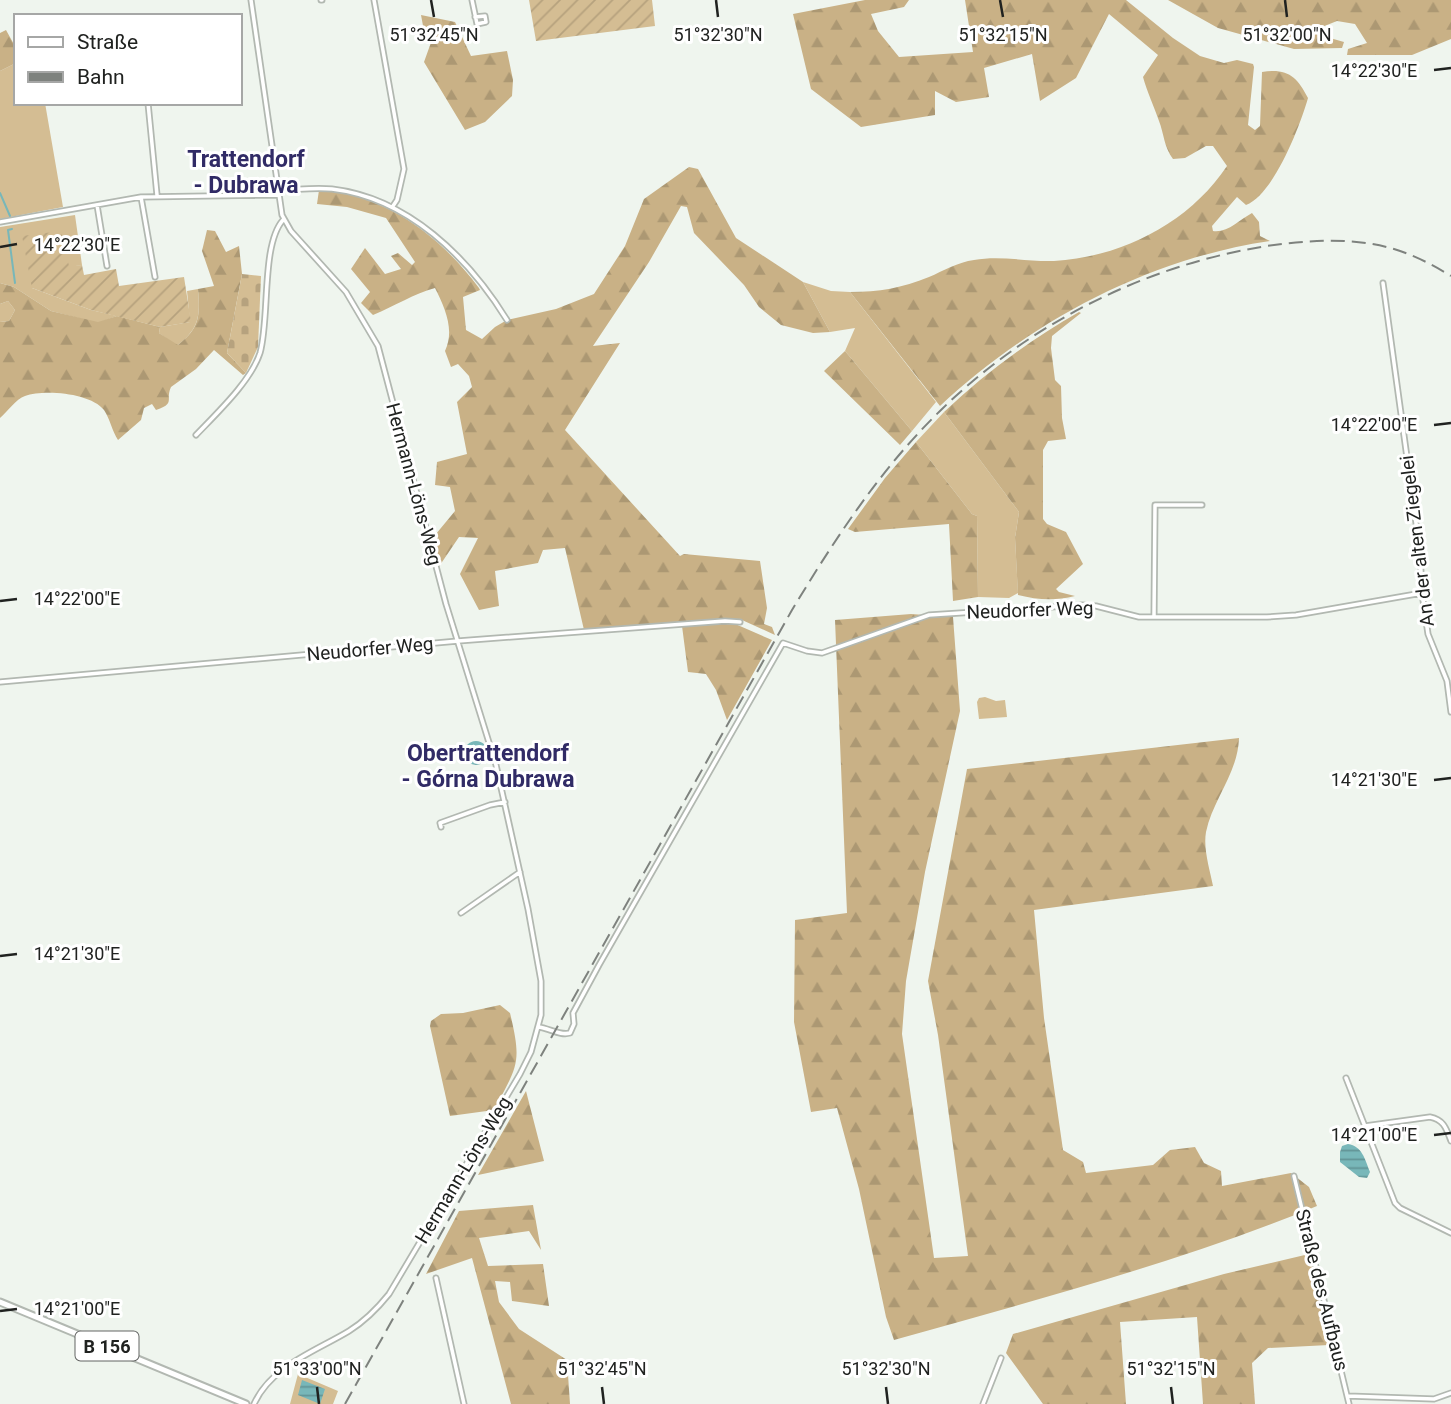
<svg xmlns="http://www.w3.org/2000/svg" width="1451" height="1404" font-family="Roboto,sans-serif">
<style>
.grass{fill:#d4bd93}
.forest{fill:url(#forest-firs)}
.cemetery{fill:url(#cemetery-stones)}
.garden{fill:url(#garden-furrows)}
.water{fill:url(#water-rules)}
.lines{fill:none;stroke-linecap:round;stroke-linejoin:round}
.stream{stroke:#78b7b9;stroke-width:2}
.minor-casing{stroke:#b2b8b1;stroke-width:7}
.primary-casing{stroke:#b2b8b1;stroke-width:9}
.minor{stroke:#fff;stroke-width:3.5}
.primary{stroke:#fff;stroke-width:5}
.rail{stroke:#7e827e;stroke-width:2;stroke-dasharray:14 7;stroke-linecap:butt}
.ticks{fill:none;stroke:#202220;stroke-width:2.5}
.labels{text-anchor:middle;dominant-baseline:central;stroke-width:6;stroke-linejoin:round;paint-order:stroke}
.shield{fill:#fff;stroke:#636463;stroke-width:2}
.shield-label{font-size:18px;font-weight:bold;fill:#202220}
.street-label{font-size:19px;fill:#202220;stroke:#fff}
.quarter-label{font-size:23px;font-weight:bold;fill:#312b66;stroke:#fff}
.ticks-label{font-size:18px;text-anchor:middle;fill:#202220;stroke:#fff;stroke-width:6;stroke-linejoin:round;paint-order:stroke}
</style>
<defs>
<pattern id="forest-firs" width="22" height="20" patternUnits="userSpaceOnUse" patternTransform="scale(1.75)"><rect width="22" height="20" fill="#c9b186"/><path d="M5 1l3.5 6h-7zM16 11l3.5 6h-7z" fill="#ac9873"/></pattern>
<pattern id="cemetery-stones" width="16" height="16" patternUnits="userSpaceOnUse" patternTransform="scale(1.75)"><rect width="16" height="16" fill="#d4bd93"/><path d="M2 7V4a2 2 0 0 1 4 0v3zM10 15v-3a2 2 0 0 1 4 0v3z" fill="#b6a27e"/></pattern>
<pattern id="garden-furrows" width="10" height="10" patternUnits="userSpaceOnUse" patternTransform="scale(1.75)"><rect width="10" height="10" fill="#d4bd93"/><path d="M-1 1l2-2M0 10L10 0M9 11l2-2" fill="none" stroke="#b6a27e"/></pattern>
<pattern id="water-rules" width="6" height="5" patternUnits="userSpaceOnUse" patternTransform="scale(1.75)"><rect width="6" height="5" fill="#78b7b9"/><path d="M0 2.5h6" fill="none" stroke="#629496"/></pattern>
</defs>
<rect width="100%" height="100%" fill="#eff5ee"/>
<path class="grass" d="M16,63V103H45L63,207L0,219V71Z
M75,215L82,265L69,267L32,288L91,310L117,316L98,323L51,311L14,287L0,283V227Z
M803,282L831,291L850,292L936,402L912,431L845,351L855,328L830,332Z
M198,289C200,316 200,328 177,346L159,333L160,327L190,322L187,291Z
M8,301L15,310L9,321L0,322V304Z
M944,412L1019,512L1015,538L1018,593L1009,598L978,597L977,516L972,514L916,442Z
M985,697L996,701L1005,700L1007,717L979,719L977,702L979,698Z
M298,1374L338,1391L333,1404H290Z"/>
<path class="forest" d="M865,0H909L904,7L871,14L878,31L899,57L973,52L965,0H1126L1173,38L1200,56L1224,63L1237,60L1253,64L1254,67L1248,125L1255,130L1260,126L1262,72C1288,68 1297,77 1308,98C1300,126 1274,194 1246,205L1237,197L1212,226L1213,231C1228,233 1239,220 1252,213L1259,222L1260,236L1270,241C1147,259 1030,322 940,406L850,292C879,292 902,288 929,277C943,271 958,262 974,260C1000,255 1028,262 1054,261C1122,257 1189,223 1227,166L1213,146H1206L1185,158L1173,159C1164,147 1164,134 1159,121C1154,106 1147,92 1143,77L1158,55L1109,14L1076,78L1040,101L1032,54L984,68L989,97L956,102L935,91V115L861,127L811,89L793,14Z
M1168,0H1451V39L1412,55H1347L1348,49L1367,43L1355,24L1337,21L1322,27L1330,38L1344,42L1342,48L1294,49L1218,28Z
M421,15L455,22L471,56L507,51L513,80L512,96L485,122L465,130L424,62L433,37L424,31Z
M6,30L16,48V63L0,71V33Z
M689,167L698,169L736,238L803,282L830,332L813,333L781,325L759,307L744,285L694,233L687,207L681,206L649,262L593,346L620,343L565,430L680,556L684,554L760,561L767,608L764,624L772,627L775,635L742,620L730,619L584,630L565,548L543,550L538,563L495,571L499,606L479,610L460,574L478,538L459,537L438,568L431,540L455,511L450,487L435,485L437,462L467,454L457,402L472,387L469,376L458,364L451,367L445,351C455,330 445,308 435,288C413,294 395,306 373,315L361,303L370,292L351,269L365,248L385,274L401,269L391,256L398,253L412,265L415,262L386,218L347,207L317,204L319,190C386,194 440,236 479,288L480,290L463,297L466,330L482,339L495,327L507,320L556,309L594,294L625,246L644,199Z
M207,230L215,231L226,252L239,246L242,274L227,353L246,373L243,375L214,350L196,369L171,387C165,400 176,403 156,410L152,404L144,408L141,420L118,440C112,431 110,419 104,410C91,393 44,389 25,396C16,399 7,412 0,418V322L9,321L15,310L8,301L0,304V283L14,287L51,311L98,322L117,316L160,327L159,333L178,345C200,328 200,316 198,289L214,286L202,251Z
M1079,312L1081,313L1052,336L1051,348L1055,380L1061,386L1062,418L1066,439L1048,441L1043,450V519L1047,524L1066,532L1083,564L1056,589L1059,592L1075,596C1055,601 1038,600 1018,595L1015,538L1019,512L944,412C985,373 1030,340 1079,312Z
M845,351L912,431L900,445L824,371Z
M916,442L972,514L977,516L978,597L953,601L949,524L855,532L848,529L885,478Z
M911,614L953,617L960,711L925,872L906,981L902,1034L934,1258L968,1256L938,1035L928,981L967,769L1239,738C1238,773 1213,799 1206,832C1203,849 1210,870 1213,886L1034,910L1044,1018L1063,1150L1083,1162L1086,1173L1153,1165L1170,1150L1195,1147L1204,1163L1221,1171L1222,1186L1291,1173L1309,1187L1317,1206C1180,1262 1036,1300 894,1340L886,1317L859,1189L837,1108L811,1112L794,1022L795,920L847,913L835,620Z
M733,623L772,640L727,720L716,690L706,674L688,672L682,626Z
M500,1005L510,1013C522,1063 518,1065 494,1110L450,1116L430,1026L431,1021L441,1014L463,1013Z
M526,1091L544,1161L478,1175Z
M533,1205L541,1250L529,1231L479,1238L488,1266L543,1264L549,1306L512,1301L510,1282L495,1281L499,1302L519,1329L567,1360L570,1404H511L472,1258L426,1274L459,1211Z
M1309,1254L1329,1345L1268,1348L1252,1363L1255,1404H1203L1197,1317L1120,1322L1126,1404H1043L1006,1353L1013,1334L1224,1274Z"/>
<path class="cemetery" d="M242,274L261,276L258,347L246,373L227,353Z"/>
<path class="garden" d="M529,0H652L655,26L536,41Z
M61,231L69,266L82,265L84,275L116,269L119,286L184,277L191,322L160,327L91,310L32,288L22,236Z"/>
<path class="water" d="M464 753a12 12 0 1 1 24 0a12 12 0 1 1-24 0Z
M1348,1144C1362,1146 1365,1159 1370,1172L1367,1178L1359,1177L1340,1162V1152L1342,1146Z
M302,1380L325,1389L320,1404L298,1395Z"/>
<g class="lines">
<path class="stream" d="M0,193L10,216
M12,229L8,230L15,283"/>
<g class="minor-casing">
<path id="minor" d="M251,0L282,215L291,231L346,292L378,346L446,604L496,765L528,909L541,981V1015L531,1052L520,1074L389,1294C377,1309 365,1321 349,1331C316,1351 271,1366 254,1404
M321,0H322
M374,0L404,169L397,200L393,206
M472,0L477,24L486,22L485,16L475,17
M148,103L157,195
M278,190C296,190 314,187 332,189C408,198 468,257 507,320
M141,197L155,277
M97,205L107,266
M0,222L141,197L279,195
M1383,283L1420,552L1422,593L1428,634L1447,681L1451,712
M196,435C217,413 251,381 260,353C270,318 261,245 283,220
M1154,617L1155,505H1202
M0,682L458,641L725,621L740,622
M441,827L440,823L490,805L505,802
M461,913L520,872
M538,1027C549,1028 560,1036 570,1033L574,1024L573,1013L599,965L783,643L807,651L822,653L929,615L1082,605L1096,606L1139,617H1267L1296,615L1422,593
M1346,1078L1395,1203L1400,1208L1451,1233
M1365,1126L1430,1117C1444,1120 1446,1128 1451,1141
M1294,1176L1349,1404
M436,1278L464,1404
M1348,1396L1434,1399L1451,1393
M983,1404L1001,1358"/>
</g>
<g class="primary-casing">
<path id="primary" d="M0,1302L246,1404"/>
</g>
<use href="#minor" class="minor"/>
<use href="#primary" class="primary"/>
<path class="rail" d="M345,1404L792,610C835,539 881,468 941,410C1029,324 1145,265 1267,246C1308,240 1353,237 1394,249C1414,255 1433,265 1451,276"/>
</g>
<path class="ticks" d="M431,0L434,17M716,0L718,17M1000,0L1003,17M1285,0L1287,17M1434,70L1451,68M0,247L17,244M1434,425L1451,423M0,601L17,599M1434,780L1451,778M0,956L17,954M1434,1135L1451,1133M0,1311L17,1309M317,1387L319,1404M602,1387L604,1404M886,1387L888,1404M1171,1387L1173,1404"/>
<g class="labels">
<rect class="shield" x="75.5" y="1331.5" width="63" height="29" rx="5"/>
<g class="shield-label">
<text x="107" y="1346">B 156</text>
</g>
<g class="street-label">
<text transform="translate(414 484) rotate(75)">Hermann-Löns-Weg</text>
<text transform="translate(1417 541) rotate(-97)">An der alten Ziegelei</text>
<text transform="translate(1030 610) rotate(-2)">Neudorfer Weg</text>
<text transform="translate(370 649) rotate(-5)">Neudorfer Weg</text>
<text transform="translate(463 1170) rotate(-59)">Hermann-Löns-Weg</text>
<text transform="translate(1322 1290) rotate(76)">Straße des Aufbaus</text>
</g>
<g class="quarter-label">
<text x="246" y="159">Trattendorf<tspan x="246" dy="26">- Dubrawa</tspan></text>
<text x="488" y="753">Obertrattendorf<tspan x="488" dy="26">- Górna Dubrawa</tspan></text>
</g>
</g>
<g class="ticks-label">
<text x="434" y="41">51°32'45"N</text>
<text x="718" y="41">51°32'30"N</text>
<text x="1003" y="41">51°32'15"N</text>
<text x="1287" y="41">51°32'00"N</text>
<text x="1374" y="77">14°22'30"E</text>
<text x="77" y="251">14°22'30"E</text>
<text x="1374" y="431">14°22'00"E</text>
<text x="77" y="605">14°22'00"E</text>
<text x="1374" y="786">14°21'30"E</text>
<text x="77" y="960">14°21'30"E</text>
<text x="1374" y="1141">14°21'00"E</text>
<text x="77" y="1315">14°21'00"E</text>
<text x="317" y="1375">51°33'00"N</text>
<text x="602" y="1375">51°32'45"N</text>
<text x="886" y="1375">51°32'30"N</text>
<text x="1171" y="1375">51°32'15"N</text>
</g>
<rect x="14" y="14" width="228" height="91" fill="#ffffff" stroke="#a6a7a6" stroke-width="2"/>
<rect x="28" y="37" width="35" height="10" fill="#ffffff" stroke="#a6a7a6" stroke-width="2"/>
<text x="77" y="49" font-size="21" fill="#202220">Straße</text>
<rect x="28" y="72" width="35" height="10" fill="#7e827e" stroke="#a6a7a6" stroke-width="2"/>
<text x="77" y="84" font-size="21" fill="#202220">Bahn</text>
</svg>
